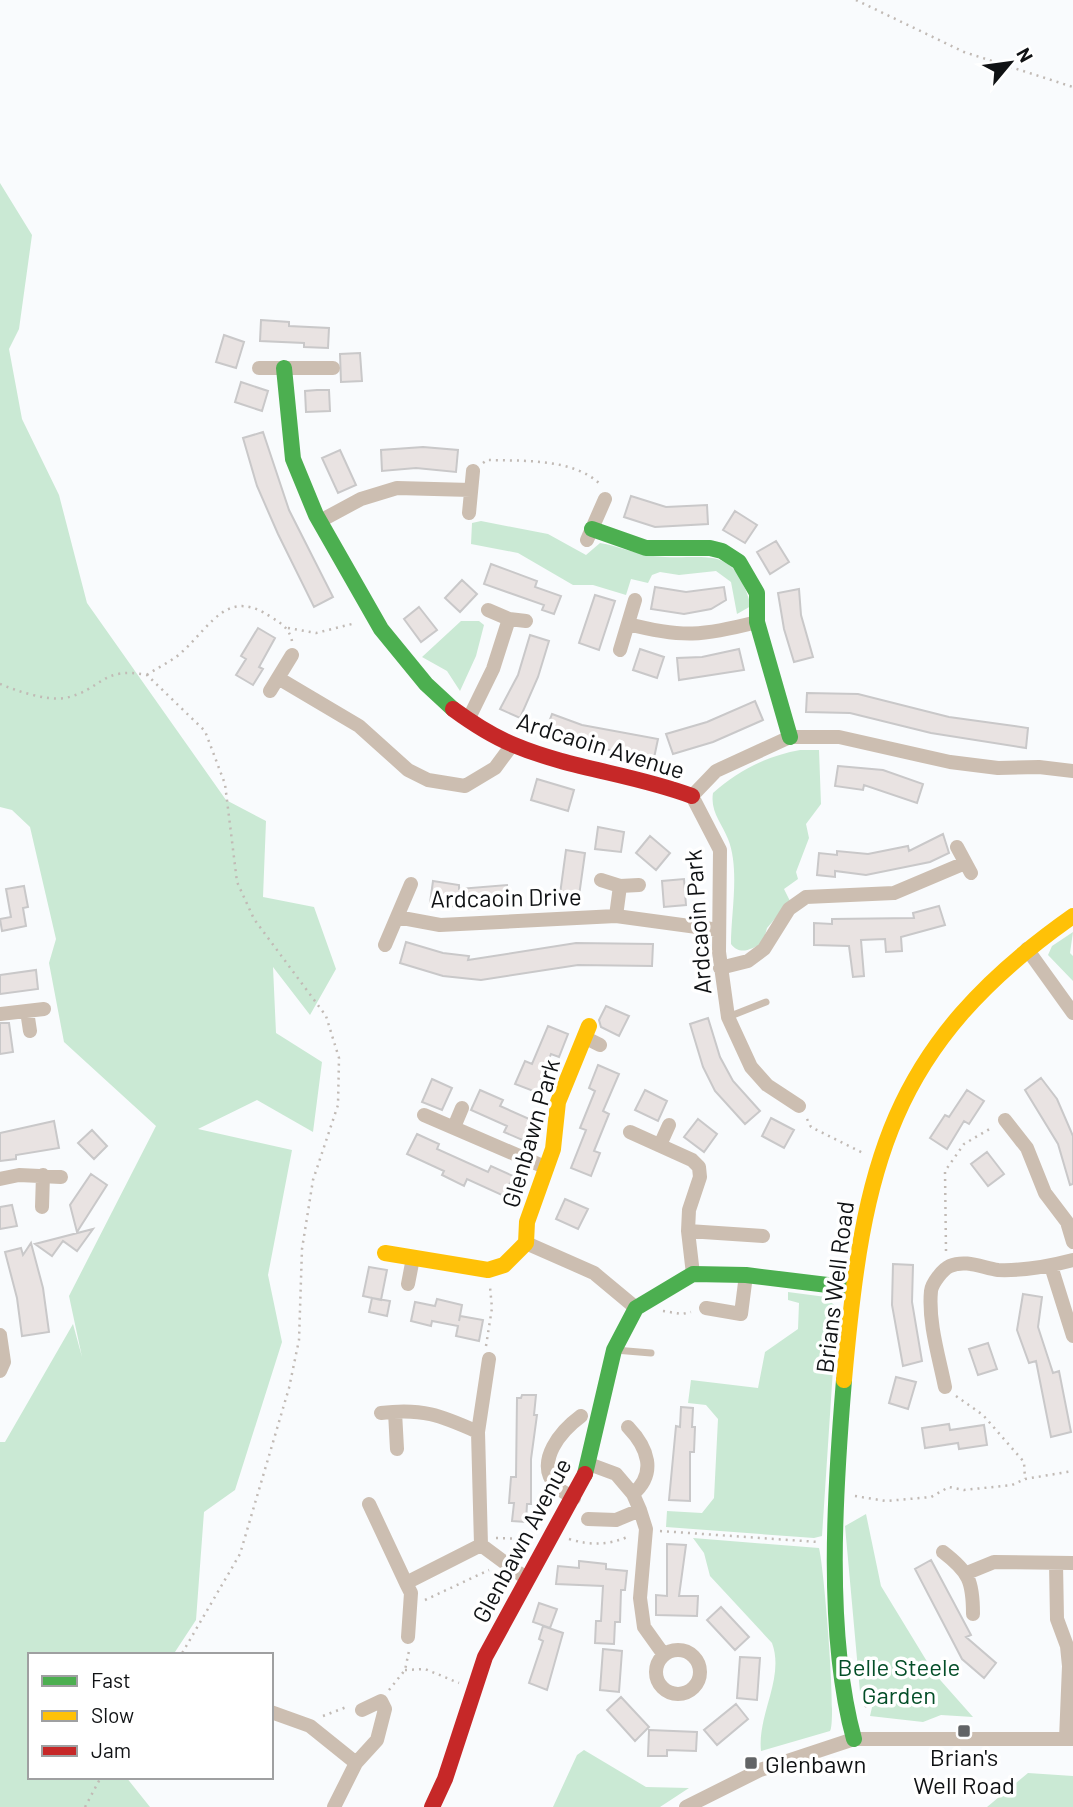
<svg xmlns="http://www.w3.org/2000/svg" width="1073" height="1807" font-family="Barlow,sans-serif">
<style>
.green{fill:#cae9d4}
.building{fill:#e9e3e2;stroke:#c9c8c9;stroke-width:2}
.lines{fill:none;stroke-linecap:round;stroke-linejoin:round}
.path{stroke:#c1bab5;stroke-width:2.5;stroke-dasharray:2 5;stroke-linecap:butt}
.lane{stroke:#ccbeb1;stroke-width:7}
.street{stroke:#ccbeb1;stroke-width:14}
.fast{stroke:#4caf50;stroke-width:16}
.slow{stroke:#ffc107;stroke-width:16}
.jam{stroke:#c62828;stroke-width:16}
.poi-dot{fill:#626466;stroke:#fff;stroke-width:2.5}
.labels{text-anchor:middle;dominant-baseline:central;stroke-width:7;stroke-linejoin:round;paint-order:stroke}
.street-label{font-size:24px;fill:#101214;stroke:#fff}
.park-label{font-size:24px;fill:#044e28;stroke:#fff}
.poi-label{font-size:24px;fill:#101214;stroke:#fff}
</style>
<rect width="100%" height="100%" fill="#f9fbfd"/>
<path class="green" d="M0,183L32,235L19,329L9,349L22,419L59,495L87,603L226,800L266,821L263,897L314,907L336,969L310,1015L273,967L276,1033L322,1062L313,1132L257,1100L198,1129L292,1150L268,1275L282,1342L235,1490L204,1512L196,1620L173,1655H30V1777H126L150,1807H0V1442H5L73,1324L82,1357L69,1296L156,1126L64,1042L49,963L56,939L30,827L12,810L0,807Z
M481,521L548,534L586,555L600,543C618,546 636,554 653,556C705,562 733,540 751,606L737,614L731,582L716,571L679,575L660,572L652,575L648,583L631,579L626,595L593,585H573L518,553L471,544L472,523Z
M461,621H479L484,625L476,656L460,691L447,671L422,657Z
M800,750H819L821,804L806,824L809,838L796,872L798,879L784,889L790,901L767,928L763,943C751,949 740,956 731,944C731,912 740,869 728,839C722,823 710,812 713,793C738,771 766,756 800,750Z
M1073,932L1070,953L1073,956V981L1048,955L1052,946Z
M788,1292L826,1297L837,1308L822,1536L814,1538L666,1527L667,1511L702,1513L714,1498L718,1419L706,1405L688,1403L691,1380L758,1388L765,1352L798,1329L799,1303L788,1300Z
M866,1514L881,1586L934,1673L973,1717L941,1715L923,1722L870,1716L873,1703L870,1697L861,1703L845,1526Z
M693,1538L819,1548C824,1567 837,1721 830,1731L761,1751C757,1715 785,1678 772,1643L710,1576L704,1553Z
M584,1750L646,1787L689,1788L660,1807H553L577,1755Z
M1028,1773L1073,1776V1807H987Z"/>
<path class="building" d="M261,320L289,322V326L329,328L328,348L304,347V343L260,341Z
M224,335L244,342L236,368L216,362Z
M360,353L362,381L341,382L340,354Z
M241,382L268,391L262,411L235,402Z
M317,390H329L330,411L306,412L305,391Z
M263,432L289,510L333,597L314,607L278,534L257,486L243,438Z
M423,447L458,450L456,472L416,468L382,471L381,450Z
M340,450L356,485L338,493L322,458Z
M631,496L666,507L707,505L708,524L655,527L624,517Z
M735,511L757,525L745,543L723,530Z
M776,541L789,562L770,574L757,552Z
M491,564L537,581L535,587L561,596L554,614L542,610L544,605L484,584Z
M462,580L477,594L460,612L445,598Z
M655,587L686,592L724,587L726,600L711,609L684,614L651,609Z
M799,589L801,615L813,657L794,662L784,629L778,593Z
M595,595L615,601L599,650L579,643Z
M419,607L437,630L421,642L404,619Z
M258,628L275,638L259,667L263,669L253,685L236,675L246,659L241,656Z
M530,635L549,641L538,677L520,718L500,709L518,675Z
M640,649L664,657L657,678L633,670Z
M739,649L744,670L679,680L677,658L702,657Z
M807,693L858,694L949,717L1028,728L1026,748L931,733L850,713L806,712Z
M755,701L763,720L713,742L673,754L666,734L707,722Z
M552,714L582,725L658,739L654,758L577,744L545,733Z
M838,766L883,770L923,784L917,803L864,785L863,790L835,786Z
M537,779L574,790L568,811L531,800Z
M598,827L624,832L621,852L595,849Z
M943,834L949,853L930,862L866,875L835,871V877L817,875L819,853L837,855V851L868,854L908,846L909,851Z
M650,836L670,853L656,870L636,853Z
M566,850L585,853L579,896L560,894Z
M684,879L686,905L664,907L662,881Z
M433,881L459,885V889L507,885L508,906L472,909L430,903Z
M24,886L28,907L23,908L26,926L2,931L0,919L11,917L6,889Z
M939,906L945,925L901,937L902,951L886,952L885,939L861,940L864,976L853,977L849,946L814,945V923L832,924V919L914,918L913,913Z
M406,942L443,953L469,956L468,960L576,943L653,944L652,966L578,965L481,980L443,976L400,963Z
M36,970L38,989L0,994V975Z
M606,1006L629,1016L619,1036L601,1027L599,1020Z
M708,1018L720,1057L733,1081L760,1111L745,1124L715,1091L703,1067L690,1024Z
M0,1023H9L13,1052L0,1054Z
M548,1026L568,1034L559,1057L551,1054L536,1092L515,1084L525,1061L532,1064Z
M598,1065L619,1074L603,1111L609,1114L594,1151L600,1153L591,1176L571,1168L586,1130L580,1128L595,1091L589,1088Z
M1041,1078L1057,1099L1073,1136V1184L1070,1185L1058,1144L1025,1090Z
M432,1079L452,1088L442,1110L422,1102Z
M480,1090L503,1100L500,1106L536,1122L527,1142L504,1132L507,1126L471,1110Z
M645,1090L667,1101L658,1121L635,1110Z
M967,1090L984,1101L969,1124L964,1121L947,1149L930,1138L945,1115L949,1117Z
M771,1118L794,1130L784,1148L762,1136Z
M698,1119L717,1134L704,1152L684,1137Z
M54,1121L59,1148L16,1155V1159L0,1161V1133Z
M92,1130L107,1146L94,1159L78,1143Z
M417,1134L439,1144L437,1149L488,1172L491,1166L513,1176L504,1196L467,1179L464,1186L442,1175L444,1171L407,1154Z
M987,1152L1004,1174L988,1186L971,1164Z
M91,1174L107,1185L77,1232L70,1205Z
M565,1199L588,1209L578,1229L556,1219Z
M12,1205L17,1226L0,1229V1207Z
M93,1229L77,1251L63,1241L52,1256L35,1244Z
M31,1243L43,1288L49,1332L22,1336L17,1298L5,1252L21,1248L23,1255Z
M893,1264L913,1265L912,1302L922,1361L903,1366L892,1305Z
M369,1267L387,1270L381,1300L363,1296Z
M1023,1294L1042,1297L1038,1327L1053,1373L1059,1371L1071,1432L1051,1437L1036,1361L1029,1363L1017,1330Z
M372,1298L390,1301L387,1316L369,1312Z
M437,1299L462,1305L459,1321L460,1316L483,1320L479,1341L456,1336L458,1326L432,1321L431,1326L411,1321L415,1302L435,1306Z
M988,1343L997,1369L978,1375L969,1349Z
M896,1377L916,1382L908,1409L889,1403Z
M522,1395H536L534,1415H537L531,1459V1504H527L526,1522L512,1521L514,1503H509L511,1477H516L517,1398H521Z
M681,1407L693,1408L692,1427H695L694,1452H690V1501L669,1500L676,1426L680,1427Z
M949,1424L950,1430L984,1425L987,1445L959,1449L958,1443L925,1448L922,1428Z
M667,1544L686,1545L679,1596H698L697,1616L656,1615V1595L667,1596Z
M931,1560L971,1635L966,1637L996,1663L984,1678L962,1659L915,1569Z
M579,1561L606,1564V1569L627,1571L625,1590H621L620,1622H615L614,1644L595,1643L596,1621H601L603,1586L556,1584L558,1566L579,1568Z
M539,1603L557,1609L550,1628L533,1622Z
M721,1607L749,1637L735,1650L707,1620Z
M543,1626L563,1633L547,1690L529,1683L543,1641L539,1639Z
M603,1649L622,1651L619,1692L600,1690Z
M740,1657L760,1658L757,1700L737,1698Z
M621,1697L649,1727L635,1741L607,1710Z
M736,1704L748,1719L717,1745L704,1730Z
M649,1730L697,1732L696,1751L667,1750V1756H648Z"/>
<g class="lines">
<path class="path" d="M856,0L964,52L1073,87
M483,463L487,460C522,461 573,458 600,484
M288,628L316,633L356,623
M147,675C158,667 173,661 183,651C213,623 228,588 271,617C282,624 289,628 292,641
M0,684C17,691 46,701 65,698C103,690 100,666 147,675L205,731L225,784L237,882L254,919L326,1016L339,1058L338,1105L313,1180L302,1249L299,1340L289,1388L240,1554L181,1655
M807,1119L811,1127L863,1153
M946,1251L945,1171L964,1144L993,1127
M663,1311L682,1314L691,1312
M486,1346L492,1308L490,1287
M956,1396L983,1415L1024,1462L1025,1479
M855,1496L886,1501L931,1497L949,1487L964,1490L1012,1485L1025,1479L1073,1471
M660,1531L818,1542
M496,1538L531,1539
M569,1539C592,1546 609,1545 630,1536
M425,1600L489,1570
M405,1670L425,1669L459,1683
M389,1690L405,1670L409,1651
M865,1707L871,1700
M323,1716L349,1706
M85,1807L101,1777"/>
<path class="lane" d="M728,1017L766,1002
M615,1350L651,1353"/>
<path class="street" d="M259,368H333
M469,513L473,471
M320,521L361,499L397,488L471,490
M587,540L605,499
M488,610L509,619L526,621
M628,624C682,638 703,636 757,622
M620,650L635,600
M278,678L359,726L408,770L428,780L465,786L495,768L512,745
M270,691L292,655
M468,720L493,669L509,619
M957,847L971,873
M601,880L620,886L639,885
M616,916L620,886
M397,917L440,925L616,916L719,930
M385,945L411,884
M1027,949L1073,1013
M720,968L748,961L764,949L789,909L806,897L894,893L965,863
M27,1011L30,1031
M0,1014L44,1009
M584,1037L600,1045
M799,1106L767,1085L751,1067L728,1017L719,952L720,850L692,796L716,771L790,737H839L950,762L998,768L1039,767L1073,771
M424,1115L547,1168
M1005,1120L1027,1148L1045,1193L1067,1222L1073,1242
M454,1127L462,1108
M630,1132L692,1160L699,1167L700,1177L689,1210L688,1231L693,1274
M660,1145L669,1125
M0,1179L19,1175L61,1177
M42,1207L43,1175
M688,1231L763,1236
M526,1243L594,1273L636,1308
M1051,1266L1073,1336
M408,1284L413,1258
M706,1308L741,1314L746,1275
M0,1335L4,1362L0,1371
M489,1359L478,1432L481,1545L527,1579
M945,1387C939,1357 928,1322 931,1291C932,1283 943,1269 950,1266C966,1259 983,1268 998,1270C1023,1271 1050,1266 1073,1260
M395,1412L397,1449
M381,1413C422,1408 440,1415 478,1432
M628,1427C648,1448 657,1473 633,1494
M589,1464L616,1474L633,1494L640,1510L646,1529L640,1598L644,1627L664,1655
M574,1498C568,1494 560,1491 556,1486C534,1461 562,1430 581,1416
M369,1504L406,1583L481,1545
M588,1519L616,1520L640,1510
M943,1552C969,1572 973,1581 973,1614
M1056,1563L1057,1619L1067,1646L1069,1666L1066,1739
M967,1573L994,1562L1073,1563
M406,1583L411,1593L408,1637
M656 1672a22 22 0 1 1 44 0a22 22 0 1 1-44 0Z
M271,1712L310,1726L356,1763
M334,1807L356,1763L377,1740L385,1709L381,1701L362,1710
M686,1807L760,1770L854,1739H1073"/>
<path class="fast" d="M284,368L293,459L316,515L381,629L426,684L453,709
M592,529L646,548H710L722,551L739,562L757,593V622L790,737
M844,1380C835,1489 825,1633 854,1739
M585,1474L614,1350L636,1308L693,1274L746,1275L852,1288"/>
<path class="slow" d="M385,1253L488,1270L504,1265L526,1243L527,1222L553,1149L558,1102L589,1026
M844,1380C863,1166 888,1046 1073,916"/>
<path class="jam" d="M453,709C472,723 492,736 514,745C571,769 634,774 692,796
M432,1807L445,1779L485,1657L585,1474"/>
</g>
<g class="poi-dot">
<rect x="957" y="1724" width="14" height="14" rx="3.5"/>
<rect x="744" y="1756" width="14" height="14" rx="3.5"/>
</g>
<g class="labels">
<g class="street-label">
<text transform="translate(601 745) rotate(17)">Ardcaoin Avenue</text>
<text transform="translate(506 897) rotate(-1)">Ardcaoin Drive</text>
<text transform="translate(697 922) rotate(-94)">Ardcaoin Park</text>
<text transform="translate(530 1133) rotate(-74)">Glenbawn Park</text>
<text transform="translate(834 1287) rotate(-83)">Brians Well Road</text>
<text transform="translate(521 1540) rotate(-62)">Glenbawn Avenue</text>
</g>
<g class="park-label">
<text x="899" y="1666">Belle Steele<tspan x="899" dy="28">Garden</tspan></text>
</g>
<g class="poi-label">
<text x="964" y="1756">Brian's<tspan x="964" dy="28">Well Road</tspan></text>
<text x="765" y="1763" text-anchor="start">Glenbawn</text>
</g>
</g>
<rect x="28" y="1653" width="245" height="126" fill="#ffffff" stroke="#9fa0a1" stroke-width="2"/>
<rect x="42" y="1676" width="35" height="10" fill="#4caf50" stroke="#9fa0a1" stroke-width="2"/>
<text x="91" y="1688" font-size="21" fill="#101214">Fast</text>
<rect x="42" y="1711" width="35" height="10" fill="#ffc107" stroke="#9fa0a1" stroke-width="2"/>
<text x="91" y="1723" font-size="21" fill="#101214">Slow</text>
<rect x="42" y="1746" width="35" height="10" fill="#c62828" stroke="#9fa0a1" stroke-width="2"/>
<text x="91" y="1758" font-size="21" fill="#101214">Jam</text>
<g transform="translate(1010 63) rotate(61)" stroke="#ffffff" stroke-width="5" paint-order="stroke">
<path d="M0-5L12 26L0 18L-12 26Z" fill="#101214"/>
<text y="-10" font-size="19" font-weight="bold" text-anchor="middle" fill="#101214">N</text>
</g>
</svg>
